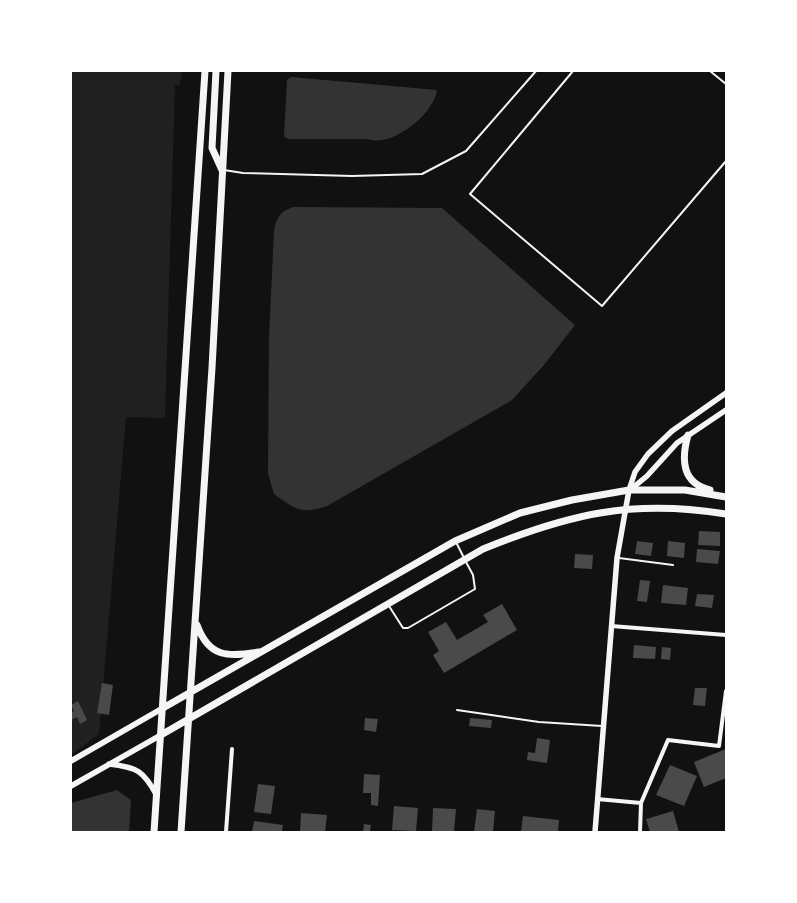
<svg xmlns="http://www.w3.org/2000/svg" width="797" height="903" font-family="Rubik,sans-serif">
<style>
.green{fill:#202020}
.water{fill:#333}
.building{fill:#4a4a4a}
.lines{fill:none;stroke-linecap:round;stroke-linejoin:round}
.service{stroke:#f5f5f5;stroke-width:2}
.minor{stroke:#f5f5f5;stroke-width:4}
.tertiary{stroke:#f5f5f5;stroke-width:5.5}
.primary{stroke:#f5f5f5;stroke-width:7}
</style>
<rect width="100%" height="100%" fill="#111"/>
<path class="green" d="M71,71H182L180,85H175L165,418L126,417L99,734L71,755Z"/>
<path class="water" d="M291,77L437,90C434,114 392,148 368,139H288L284,136L287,80Z
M294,207L442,208L575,325L544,365L512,400L327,506C301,515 295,509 274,494L268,474L269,337L274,231C277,217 280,211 294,207Z
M117,790L131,800L129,832H71V803Z"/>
<path class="building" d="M699,531L720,532V546L698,545Z
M637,541L653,543L651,556L635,554Z
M668,541L685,543L684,558L667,556Z
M697,549L720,551L718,564L696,562Z
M575,554L593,555L592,569L574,568Z
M640,580L650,581L647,602L637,601Z
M663,585L688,588L686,605L661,603Z
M697,594L714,595L712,608L695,606Z
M502,604L517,630L444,673L433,655L439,651L428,632L446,622L457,640L488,622L483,615Z
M634,645L656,647L655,659L633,658Z
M662,647L671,648L670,660L661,659Z
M102,683L113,685L109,715L97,713Z
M695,688H707L705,706L693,705Z
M78,701L87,720L80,724L77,717L71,720V713L74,711L71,705Z
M365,718L378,719L376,732L364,730Z
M470,718L492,720L491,728L469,726Z
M537,738L550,740L547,763L527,760L528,752L535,753Z
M726,749V778L704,787L694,762Z
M670,765L697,776L684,806L656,795Z
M364,774L380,775L378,806L371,805V793H363Z
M258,784L275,786L271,814L254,812Z
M394,806L418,808L416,831L392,830Z
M433,808L456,809L454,832H432Z
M477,809L495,811L493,832H474Z
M673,811L679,832H650L646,819Z
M301,813L327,815L325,832H300Z
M523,816L559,820L558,832H521Z
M254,821L283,825L282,832H252Z
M364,824L371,825L370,832H363Z"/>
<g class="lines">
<path class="service" d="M573,71L470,194L602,306L726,161
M710,71L726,84
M224,170L243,173L352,176L422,174L466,151L536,71
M456,542L464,558
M619,558L673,565
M389,606L403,628H408L475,589L473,575L466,562
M457,710L539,722L602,726"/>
<path class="minor" d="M611,626L726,635
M597,799L641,803
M226,832L232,749
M640,832L641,803L668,740L719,746L726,691"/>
<path class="tertiary" d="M630,490L647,476L677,443L726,410
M71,761L163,708
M109,764C137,767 144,771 157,796
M71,786L161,735
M595,832L617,558L629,490L635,472L648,454L672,431L726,393"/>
<path class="primary" d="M216,71L212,148L222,170
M688,435C681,460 682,483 710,490
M197,625C209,658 228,657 259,652
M163,708L455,541L520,513L572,500L629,490H685L726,497
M161,735L483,549C569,514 632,499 726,514
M154,832L205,71
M181,832L212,368L228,71"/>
</g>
<rect width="797" height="903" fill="none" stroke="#ffffff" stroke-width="144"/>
</svg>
